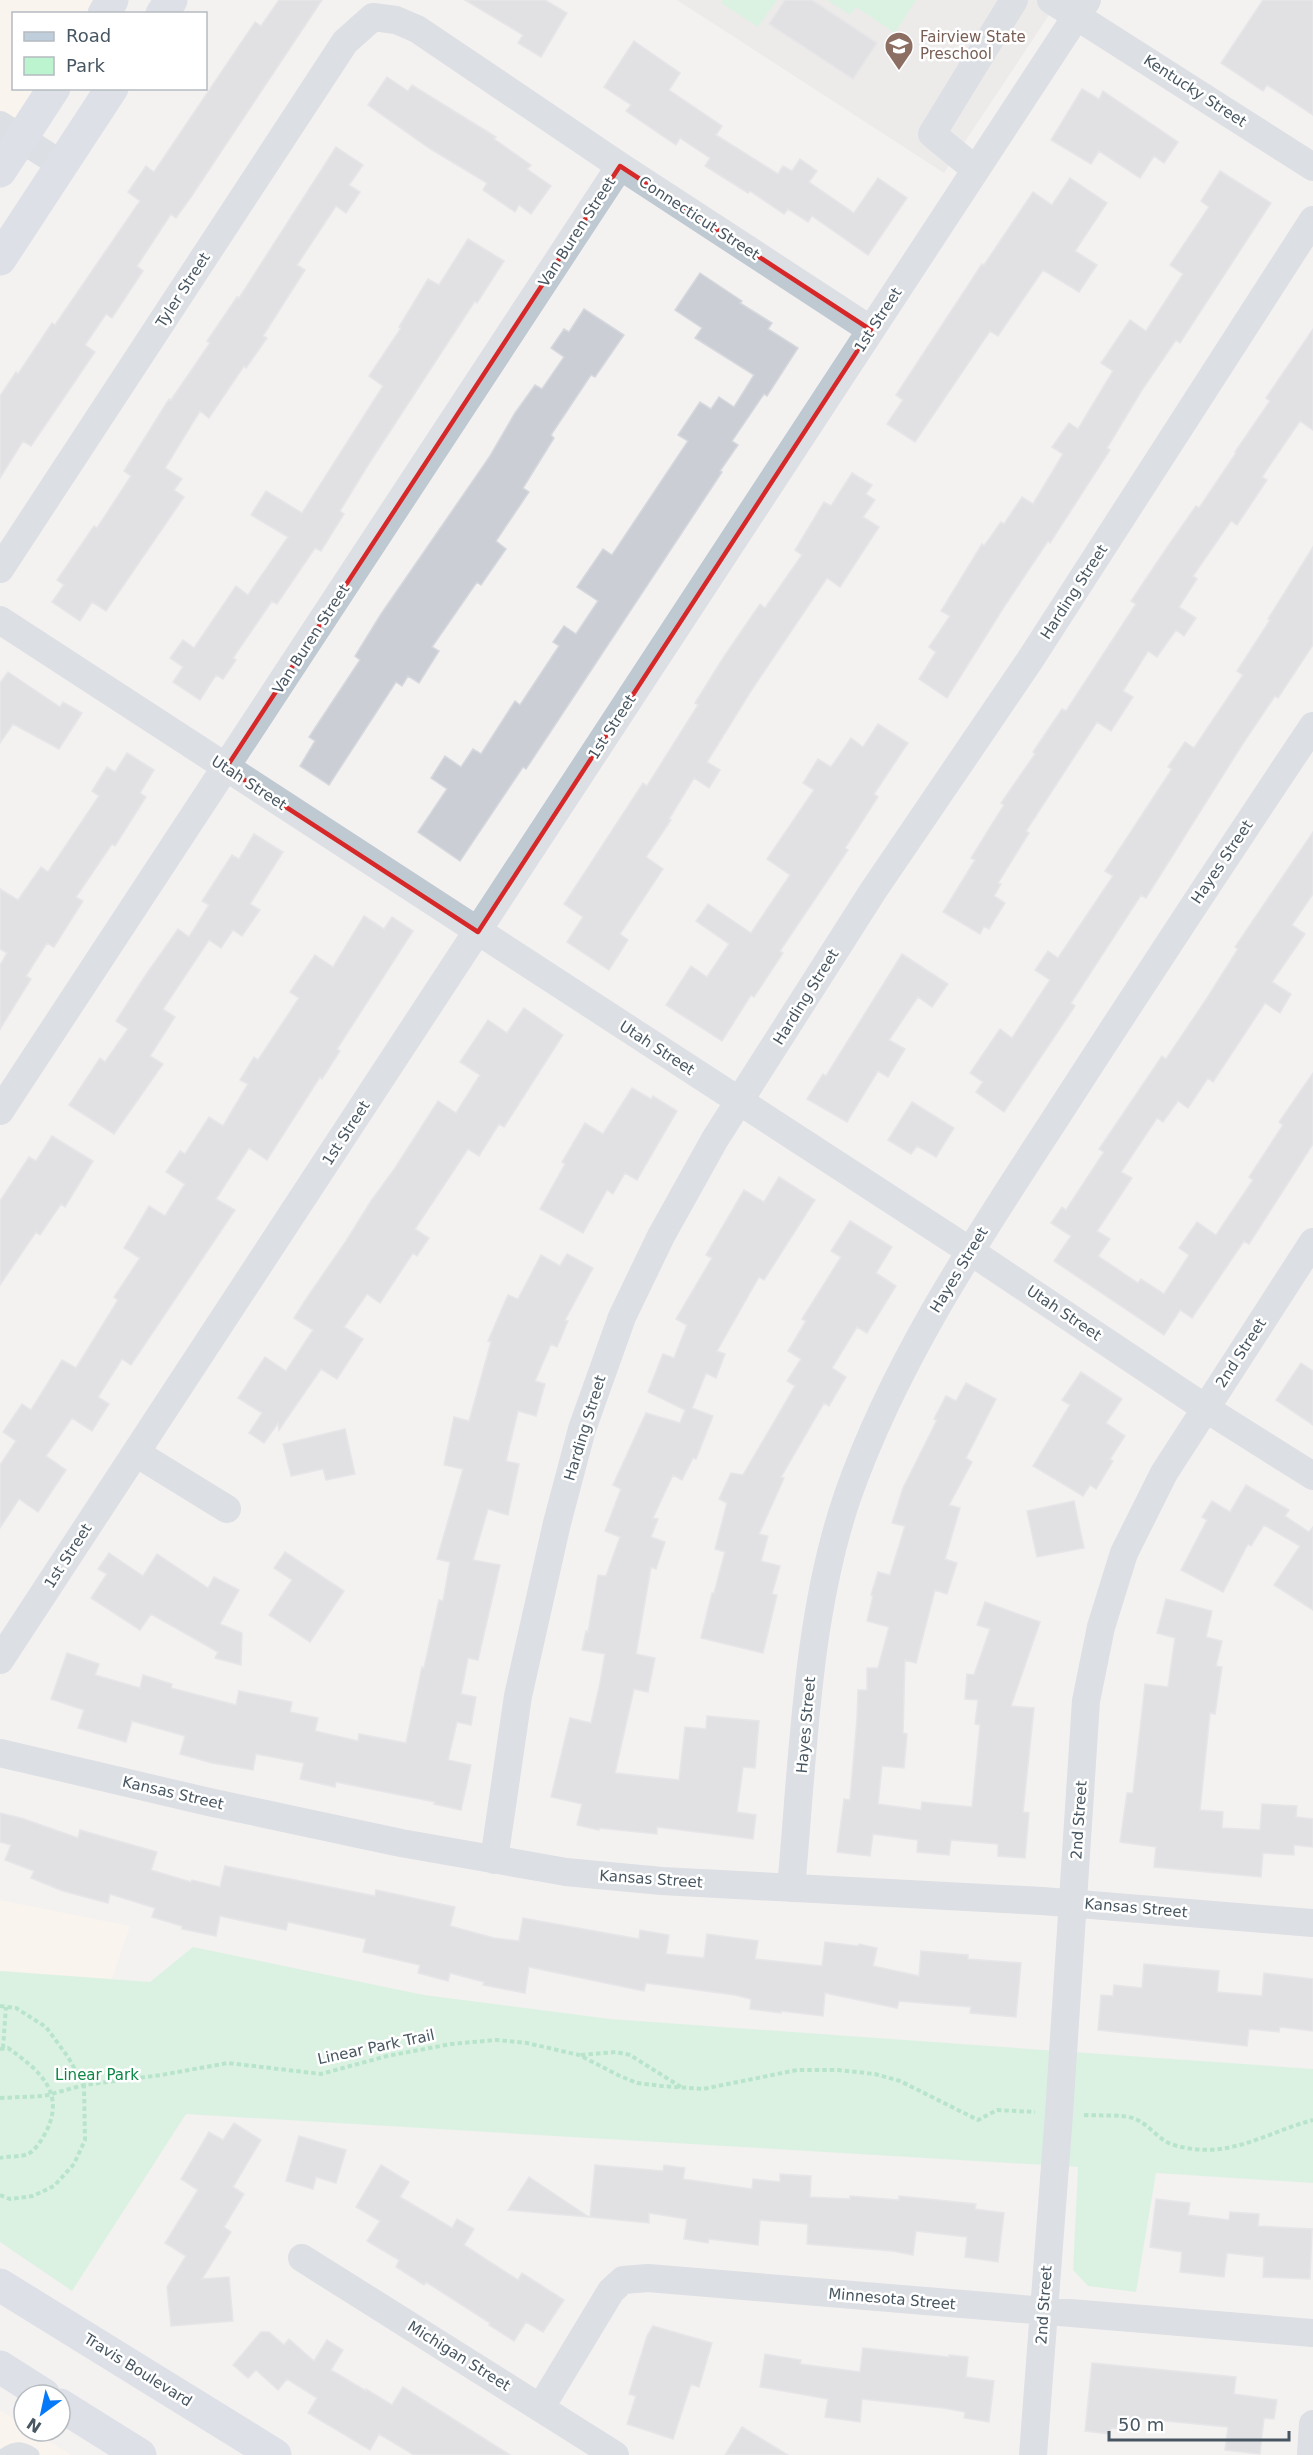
<svg xmlns="http://www.w3.org/2000/svg" width="1313" height="2455" font-family="'DejaVu Sans',sans-serif">
<style>
.commercial{fill:#fef8eb}
.education{fill:#e5e2e3}
.park{fill:#bdf4d0}
.building{fill:#cbced4;stroke:#d5d8dd;stroke-width:1.5}
.lines{fill:none;stroke-linecap:round;stroke-linejoin:round}
.path{stroke:#71d6a1;stroke-width:4;stroke-dasharray:4.5 3;stroke-linecap:butt}
.lane{stroke:#bec9d2;stroke-width:15}
.street{stroke:#bec9d2;stroke-width:28}
.secondary{stroke:#c0cdda;stroke-width:33}
.marked{fill:none;stroke:#d62828;stroke-width:4.5;stroke-linejoin:round}
.labels{text-anchor:middle;dominant-baseline:central;stroke-width:5;stroke-linejoin:round;paint-order:stroke}
.education-label{font-size:15px;fill:#785e54;stroke:#fff;text-anchor:start}
.street-label{font-size:15px;fill:#475661;stroke:#fff}
.park-label{font-size:15px;fill:#0e8745;stroke:#fff}
</style>
<rect width="100%" height="100%" fill="#f4f1f1"/>
<path class="commercial" d="M0,0H100L92,13L14,14V88L42,89L0,152Z
M0,1900L130,1926L112,1979L0,1971Z
M0,2410L24,2425V2431H33L71,2455H0Z"/>
<path class="education" d="M677,0H1059L944,173Z"/>
<path class="park" d="M723,0H777L758,27L721,3Z
M827,0H916L895,33L856,7L850,15Z
M193,1947L424,1995L610,2019L1313,2069V2183L1156,2173L1136,2292L1088,2286L1073,2270L1078,2167L186,2114L72,2291L0,2242V1971L150,1982Z"/>
<path class="building" d="M279,0H322L191,197L176,218L171,214L137,266L143,271L112,318L106,314L85,345L95,352L61,402L31,446L23,441L0,478V396L16,372L18,374L52,323L55,325L140,201L128,192L146,166L154,172L255,22L261,26Z
M465,0H545L567,13L541,57L518,43L523,35Z
M785,0H812L877,43L853,79L769,24Z
M1263,0H1313V115L1267,85L1263,91L1221,63Z
M634,41L680,73L669,90L722,126L716,135L778,174L783,166L792,171L800,159L817,171L809,182L854,213L878,178L907,198L868,255L812,216L808,222L788,209L784,214L750,191L748,193L705,166L710,158L680,138L676,145L626,111L631,105L604,87Z
M387,77L408,91L412,85L496,137L494,139L531,165L527,169L551,186L531,214L519,205L515,212L483,190L487,183L429,148L368,105Z
M1082,89L1099,99L1103,91L1178,142L1164,163L1154,156L1140,178L1099,151L1091,164L1051,140Z
M336,147L363,165L349,185L360,192L346,213L336,206L297,265L305,270L263,336L267,338L246,368L244,366L209,418L200,411L165,468L182,479L174,490L184,497L106,611L92,602L80,621L52,602L64,585L57,580L94,526L97,528L131,476L124,471L169,399L171,400L210,343L207,341L237,297L239,298Z
M1220,171L1271,203L1180,343L1176,340L1142,390L1107,448L1110,450L1050,543L1048,541L1004,607L947,698L919,679L936,652L929,647L950,616L941,611L982,544L984,546L1001,522L1004,524L1022,497L1033,504L1063,454L1052,447L1069,423L1078,429L1113,371L1101,363L1130,320L1146,331L1183,274L1170,265L1209,207L1201,201Z
M1070,178L1107,203L1075,251L1097,265L1079,292L1043,270L998,336L990,331L915,442L887,424L903,400L896,395L982,264L984,265L1033,192L1052,205Z
M468,239L504,261L477,303L475,301L370,462L340,511L344,514L321,551L315,548L277,604L272,601L233,658L236,660L223,679L216,675L200,700L173,682L183,667L170,658L183,640L194,648L236,586L248,595L288,537L251,515L266,491L302,513L383,386L369,376L401,328L399,327L428,279L439,285Z
M700,273L742,301L740,303L772,323L768,329L798,348L767,396L764,394L732,441L738,445L720,471L722,472L526,769L523,767L460,861L418,832L447,789L431,778L445,756L461,767L473,749L481,754L515,701L520,705L559,646L553,642L564,626L576,634L598,601L577,587L603,549L612,555L688,441L678,435L700,402L711,409L719,397L734,407L754,375L695,338L702,328L675,310Z
M584,309L624,335L595,377L591,375L551,435L554,438L523,488L529,492L496,541L506,549L481,585L477,582L432,647L439,651L419,683L408,676L402,686L396,682L329,785L300,766L315,741L309,737L360,660L355,656L381,614L490,456L515,413L535,385L542,389L564,357L551,348L564,329L569,332Z
M1313,329V430L1300,421L1262,477L1267,480L1237,525L1231,521L1193,576L1197,579L1179,607L1196,618L1184,636L1176,630L1157,657L1148,651L1123,691L1133,697L1111,731L1097,722L1026,831L1029,833L998,883L1001,884L994,896L1005,903L989,929L984,926L980,934L943,912L975,860L971,858L1004,805L1001,803L1035,754L1033,752L1062,709L1066,711L1136,604L1131,601L1168,546L1196,506L1199,508L1236,453L1235,452L1270,401L1266,398Z
M852,473L872,485L866,494L875,500L863,517L879,527L840,587L827,578L751,691L707,762L720,770L709,788L694,778L669,819L671,820L646,857L663,869L620,934L628,940L609,970L567,942L583,917L564,904L643,783L647,786L698,705L695,703L723,658L760,604L765,608L802,555L795,550L824,502L831,506Z
M1313,547V645L1278,698L1275,696L1242,745L1146,898L1141,895L1071,1003L1075,1006L1004,1112L976,1092L983,1082L970,1073L1000,1029L1012,1038L1050,980L1035,970L1048,951L1058,958L1113,876L1105,871L1172,769L1168,767L1185,742L1194,748L1243,675L1237,671L1270,620L1268,619Z
M8,672L60,707L63,702L82,713L59,749L13,724L0,743V683Z
M878,724L908,743L874,794L878,797L845,848L848,850L780,951L783,953L754,997L751,995L722,1041L666,1005L691,966L707,977L729,944L696,921L708,904L751,933L790,875L767,859L814,790L803,783L818,759L831,767L851,738L863,747Z
M127,753L154,770L140,793L146,797L115,846L112,844L76,897L83,901L54,947L47,943L26,976L31,979L0,1029V965L7,953L0,949V889L18,900L41,867L48,872L99,796L92,791L107,767L115,772Z
M1313,832V894L1292,925L1305,934L1272,982L1291,994L1280,1013L1265,1003L1213,1082L1208,1078L1188,1108L1178,1101L1163,1122L1157,1118L1121,1172L1132,1178L1097,1231L1110,1239L1098,1256L1138,1283L1141,1279L1164,1294L1189,1255L1179,1248L1197,1222L1216,1235L1253,1180L1249,1177L1283,1125L1279,1122L1313,1073V1144L1249,1244L1244,1241L1192,1318L1180,1310L1164,1335L1054,1261L1071,1236L1051,1223L1062,1207L1066,1210L1104,1152L1099,1149L1162,1056L1166,1059L1207,998L1238,949L1235,947Z
M254,834L283,852L250,904L260,910L242,936L233,930L221,948L209,940L163,1009L175,1017L150,1056L163,1064L114,1134L69,1105L100,1058L105,1062L128,1029L116,1021L143,979L178,929L189,937L209,905L202,901L232,855L239,859Z
M364,916L384,929L392,917L413,931L337,1049L340,1051L322,1079L320,1077L267,1160L249,1148L236,1168L216,1199L235,1210L131,1365L122,1359L98,1397L109,1404L92,1431L72,1418L46,1456L66,1470L38,1512L19,1499L0,1528V1465L16,1441L3,1432L22,1404L31,1410L62,1360L76,1368L118,1300L114,1297L140,1258L124,1248L149,1206L165,1216L185,1184L166,1172L180,1151L185,1154L209,1117L223,1126L248,1084L240,1080L254,1057L258,1060L299,998L290,992L315,955L333,967Z
M902,954L948,984L932,1007L918,997L889,1040L905,1049L888,1077L878,1071L847,1122L807,1099L823,1074L826,1076Z
M524,1008L563,1035L504,1127L499,1124L479,1156L468,1149L415,1229L429,1238L417,1256L413,1253L380,1303L367,1294L344,1327L363,1339L337,1379L321,1369L279,1430L278,1423L264,1443L249,1433L262,1413L238,1398L265,1357L286,1371L313,1330L294,1318L304,1302L346,1241L371,1201L395,1168L438,1101L456,1113L480,1075L460,1062L488,1020L507,1033Z
M632,1088L651,1099L653,1096L677,1111L637,1180L625,1173L613,1194L607,1190L583,1233L540,1209L565,1164L562,1162L585,1123L603,1134Z
M912,1102L954,1128L936,1157L917,1146L911,1154L888,1140Z
M52,1136L93,1161L65,1207L61,1204L40,1235L36,1232L0,1285V1201L29,1157L36,1161Z
M779,1177L815,1200L764,1280L759,1277L717,1351L725,1354L716,1378L706,1373L692,1408L713,1416L696,1459L693,1458L682,1480L673,1475L653,1518L658,1519L651,1537L665,1542L656,1569L651,1567L636,1654L655,1658L648,1692L634,1689L615,1773L679,1780L685,1727L706,1729L707,1716L759,1721L755,1768L743,1767L737,1812L756,1815L753,1839L657,1827V1834L599,1828V1830L577,1825L582,1804L551,1797L570,1718L591,1723L600,1683L605,1654L582,1650L586,1631L588,1632L598,1575L606,1576L620,1537L605,1531L621,1489L613,1485L646,1413L680,1423L685,1410L648,1392L663,1354L674,1358L687,1325L676,1319L712,1258L706,1255L744,1190L764,1202Z
M850,1221L892,1247L876,1273L896,1286L867,1333L857,1327L832,1368L846,1377L829,1406L824,1403L781,1477L784,1478L759,1534L768,1536L761,1561L780,1566L772,1594L777,1595L763,1653L701,1638L712,1593H714L725,1552L715,1549L727,1503L719,1499L731,1473L743,1475L795,1386L787,1381L801,1359L788,1351L806,1321L802,1319L841,1257L831,1251Z
M567,1254L593,1268L565,1320L568,1321L557,1347L551,1344L535,1381L545,1384L536,1416L518,1411L506,1461L519,1464L508,1515L488,1509L473,1560L500,1565L478,1660L468,1658L461,1694L476,1697L471,1725L457,1722L448,1760L471,1765L461,1810L434,1804L435,1802L336,1782L335,1787L300,1779L304,1763L256,1754L253,1770L212,1763L180,1754L185,1736L132,1721L126,1742L78,1728L84,1710L51,1699L67,1653L99,1664L95,1675L140,1688L143,1675L172,1684L171,1688L236,1705L239,1691L292,1702L290,1712L318,1718L315,1731L358,1741L359,1734L406,1743L422,1667L424,1668L439,1600L443,1601L450,1562L437,1559L463,1469L444,1465L454,1417L469,1421L491,1342L488,1341L508,1295L518,1299L541,1255L560,1266Z
M1301,1363L1313,1371V1425L1276,1400Z
M1081,1372L1122,1399L1106,1423L1125,1436L1110,1459L1113,1461L1096,1489L1090,1485L1083,1496L1033,1466L1070,1405L1062,1400Z
M966,1383L996,1399L966,1458L972,1462L949,1505L960,1508L945,1559L957,1563L947,1594L935,1590L916,1663L905,1660L903,1733L907,1734L904,1768L882,1766L878,1804L921,1810L922,1802L972,1807L980,1725L975,1724L978,1700L965,1699L967,1674L974,1675L990,1629L977,1625L985,1602L1040,1622L1011,1706L1034,1708L1023,1812L1029,1813L1025,1858L998,1856V1844L951,1840L949,1855L917,1852L918,1840L873,1834L870,1856L837,1852L844,1799L850,1800L857,1719L858,1690H867V1668H878L889,1627L867,1621L873,1596L871,1595L878,1572L890,1575L905,1526L892,1523L903,1488L937,1420L934,1419L946,1396L956,1401Z
M345,1429L355,1474L326,1480L323,1469L291,1476L283,1444Z
M1246,1485L1289,1510L1285,1516L1309,1532L1313,1527V1610L1274,1585L1300,1546L1264,1525L1251,1546L1248,1544L1223,1592L1181,1570L1207,1520L1202,1517L1212,1501L1230,1512Z
M1074,1501L1084,1548L1037,1557L1027,1511Z
M285,1552L344,1591L310,1642L269,1615L292,1580L274,1568Z
M109,1553L143,1576L157,1554L208,1588L214,1577L239,1590L220,1624L242,1633L241,1665L215,1658L218,1652L151,1614L140,1630L91,1598L107,1574L98,1569Z
M1166,1599L1212,1611L1206,1637L1222,1641L1216,1666L1222,1667L1215,1714L1210,1713L1200,1810L1223,1812L1222,1828L1260,1830L1262,1804L1297,1806L1296,1817L1313,1819V1847L1294,1845V1855L1263,1853L1261,1877L1154,1867L1156,1847L1120,1842L1127,1793H1133L1145,1684L1168,1687L1175,1638L1157,1633Z
M0,1813L21,1818L78,1838L80,1830L157,1852L151,1870L191,1882L192,1880L220,1887L225,1866L375,1896L376,1890L455,1907L450,1926L494,1938L519,1941L523,1918L639,1939L640,1930L669,1935L666,1954L704,1958L707,1934L758,1941L755,1959L822,1966L825,1942L858,1946L859,1944L877,1948L873,1966L919,1976L921,1951L968,1955V1959L1021,1963L1016,2017L970,2013L971,2007L899,2001L897,2008L825,1993L823,2016L781,2011V2013L750,2009L751,1999L735,1995L646,1983L644,1991L529,1967L525,1993L483,1985L484,1982L450,1973L448,1981L418,1973L420,1965L363,1952L366,1939L288,1922L286,1930L220,1916L216,1936L182,1929V1926L152,1917L155,1908L110,1894L108,1903L63,1891L31,1878L34,1871L5,1860L11,1845L0,1842Z
M1144,1964L1219,1971L1217,1992L1262,1996L1264,1973L1313,1979V2031L1280,2027L1279,2032L1249,2029L1247,2046L1098,2030L1101,1995L1113,1996L1114,1985L1142,1988Z
M234,2123L261,2140L233,2187L244,2194L224,2227L231,2232L202,2279L229,2277L233,2321L171,2326L167,2287L186,2256L165,2243L198,2190L181,2179L209,2132L223,2140Z
M299,2136L346,2150L336,2183L316,2177L313,2189L286,2181Z
M381,2165L409,2182L400,2197L452,2228L457,2219L474,2229L464,2245L518,2280L522,2273L564,2300L543,2332L526,2322L514,2341L489,2325L490,2323L426,2282L424,2285L396,2267L399,2260L367,2241L380,2221L356,2207Z
M595,2165L663,2171L664,2165L685,2168L683,2179L752,2189L753,2179L780,2182V2174L811,2176L810,2197L850,2199V2196L899,2200V2196L976,2204L975,2209L1004,2213L998,2262L965,2257L967,2237L916,2231L913,2255L893,2251L807,2244L808,2224L760,2220L758,2245L709,2239L708,2243L684,2239L687,2219L649,2213V2223L590,2217Z
M529,2177L589,2217L508,2210Z
M1156,2199L1190,2203L1188,2215L1229,2220L1230,2212L1259,2214L1258,2226L1312,2229L1310,2279L1263,2277L1264,2257L1227,2253L1224,2277L1180,2272L1182,2252L1150,2247Z
M653,2326L712,2343L699,2387L691,2384L673,2439L627,2424L636,2396L629,2394L647,2336Z
M261,2332H269L284,2345L289,2339L314,2361L327,2340L343,2350L331,2370L366,2391V2389L392,2405L403,2387L510,2455H414L379,2434L370,2450L308,2413L317,2398L287,2379L278,2390L256,2370L248,2378L233,2365Z
M863,2348L949,2357V2355L968,2357L966,2377L994,2381L989,2422L964,2418L965,2412L943,2408L862,2399L860,2422L825,2417L828,2399L760,2387L765,2354L801,2360L800,2364L860,2372Z
M1092,2363L1236,2377L1234,2394L1277,2400L1274,2419L1264,2418L1260,2454L1225,2450L1228,2427L1135,2418L1133,2430L1111,2428L1110,2434L1085,2431Z
M742,2427L788,2455H725Z"/>
<g class="lines">
<path class="path" d="M0,2006L16,2008L46,2027L68,2057L84,2085L85,2140L74,2164L54,2186L33,2196L10,2199L0,2195
M3,2048L6,2007
M0,2049L8,2048C39,2070 66,2092 46,2132C42,2139 36,2150 28,2154C21,2157 8,2156 0,2158
M581,2055L616,2052L630,2055L681,2087
M0,2098L44,2096L84,2085L161,2075L228,2063L321,2074L387,2056L451,2044L496,2040L527,2043L579,2055L620,2076L637,2083L662,2086L703,2089L797,2070H838L875,2074L900,2081L978,2120L997,2110L1035,2112
M1084,2115C1098,2116 1124,2114 1135,2119C1149,2124 1159,2141 1174,2145C1228,2161 1264,2133 1313,2120"/>
<path class="lane" d="M5,2455C16,2448 22,2448 32,2455"/>
<path class="street" d="M1051,0L1313,167
M0,125L62,165
M976,170L932,134L1014,0
M0,569L345,42L373,17L396,20L417,29L620,166L871,330
M0,620L970,1251L1205,1408L1313,1476
M0,1111L620,166
M136,1453L227,1509
M0,1660L1087,0
M0,1753L209,1802L401,1843L566,1872L662,1881L1042,1901L1313,1923
M494,1860L518,1696L557,1523L582,1429L622,1317L661,1236L715,1139L873,891L1030,660L1313,220
M791,1888C803,1760 806,1616 848,1495C896,1359 977,1239 1055,1119C1140,987 1226,856 1313,726
M302,2258L615,2455
M541,2407L611,2291L623,2280L648,2278L1313,2333
M1033,2455L1059,2114L1086,1701L1101,1627L1124,1553L1164,1473L1313,1242
M1311,2455L1313,2424"/>
<path class="secondary" d="M104,14L112,0
M162,14L171,0
M0,171L54,88
M0,259L112,88
M0,2285L275,2455
M0,2367L44,2395
M60,2405L140,2455"/>
</g>
<path d="M0 0H1313V2455H0ZM620,166L871,330L478,932L226,768Z" fill="#f4f1f1" fill-opacity=".55" fill-rule="evenodd"/>
<path class="marked" d="M620,166L871,330L478,932L226,768Z"/>
<defs>
<g id="school-pin" transform="scale(1.5)"><path d="M0 17L-7.5 6A9.5 9.5 0 1 1 7.5 6Z" fill="#8d6e63" stroke="#fff"/><path d="M0-5L7-2L0 1L-7-2ZM-4 1L0 2.5L4 1V4Q0 6-4 4Z" fill="#fff"/></g>
</defs>
<g fill-rule="evenodd">
<use href="#school-pin" x="899" y="46"/>
</g>
<g class="labels">
<g class="education-label">
<text x="920" y="37">Fairview State<tspan x="920" dy="17">Preschool</tspan></text>
</g>
<g class="street-label">
<text transform="translate(1195 91) rotate(33)">Kentucky Street</text>
<text transform="translate(699 218) rotate(33)">Connecticut Street</text>
<text transform="translate(577 232) rotate(-57)">Van Buren Street</text>
<text transform="translate(183 290) rotate(-57)">Tyler Street</text>
<text transform="translate(878 320) rotate(-57)">1st Street</text>
<text transform="translate(1074 592) rotate(-57)">Harding Street</text>
<text transform="translate(311 639) rotate(-57)">Van Buren Street</text>
<text transform="translate(612 727) rotate(-57)">1st Street</text>
<text transform="translate(249 783) rotate(33)">Utah Street</text>
<text transform="translate(1222 862) rotate(-56)">Hayes Street</text>
<text transform="translate(806 997) rotate(-58)">Harding Street</text>
<text transform="translate(657 1048) rotate(33)">Utah Street</text>
<text transform="translate(346 1133) rotate(-57)">1st Street</text>
<text transform="translate(959 1270) rotate(-59)">Hayes Street</text>
<text transform="translate(1064 1313) rotate(34)">Utah Street</text>
<text transform="translate(1241 1353) rotate(-57)">2nd Street</text>
<text transform="translate(585 1428) rotate(-73)">Harding Street</text>
<text transform="translate(68 1556) rotate(-57)">1st Street</text>
<text transform="translate(806 1725) rotate(-85)">Hayes Street</text>
<text transform="translate(173 1793) rotate(13)">Kansas Street</text>
<text transform="translate(1079 1820) rotate(-86)">2nd Street</text>
<text transform="translate(651 1879) rotate(4)">Kansas Street</text>
<text transform="translate(1136 1908) rotate(5)">Kansas Street</text>
<text transform="translate(376 2047) rotate(-12)">Linear Park Trail</text>
<text transform="translate(892 2299) rotate(5)">Minnesota Street</text>
<text transform="translate(1044 2305) rotate(-86)">2nd Street</text>
<text transform="translate(459 2356) rotate(32)">Michigan Street</text>
<text transform="translate(138 2370) rotate(32)">Travis Boulevard</text>
</g>
<g class="park-label">
<text x="97" y="2075">Linear Park</text>
</g>
</g>
<rect x="12" y="12" width="195" height="78" fill="#ffffff" stroke="#b5bbc0" stroke-width="1.5"/>
<rect x="24" y="32" width="30" height="9" fill="#c0cdda" stroke="#b5bbc0" stroke-width="1.5"/>
<text x="66" y="42" font-size="18" fill="#475661">Road</text>
<rect x="24" y="57" width="30" height="18" fill="#bdf4d0" stroke="#b5bbc0" stroke-width="1.5"/>
<text x="66" y="72" font-size="18" fill="#475661">Park</text>
<g transform="translate(42 2413) rotate(213)"><circle r="28" fill="#ffffff" stroke="#b5bbc0" stroke-width="1.5"/>
<path d="M0-4.5L10 22L0 15L-10 22Z" fill="#0679f9"/>
<text y="-9" font-size="16" font-weight="bold" text-anchor="middle" fill="#475661">N</text>
</g>
<path d="M1109 2431v9h180v-9" fill="none" stroke="#475661" stroke-width="3"/>
<text x="1118" y="2431" font-size="18" fill="#475661" stroke="#ffffff" stroke-width="4.5" paint-order="stroke">50 m</text>
</svg>
